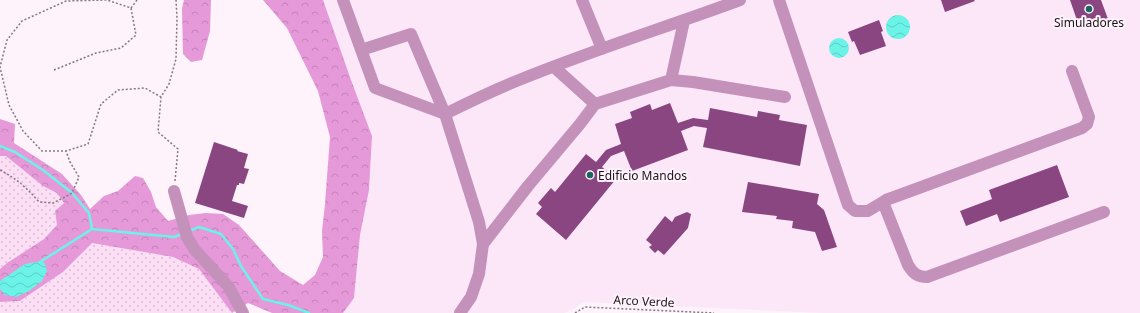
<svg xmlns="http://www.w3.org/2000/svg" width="1140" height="313" font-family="'Noto Sans',sans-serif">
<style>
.built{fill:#fce7f8}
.grass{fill:url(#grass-dots)}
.forest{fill:url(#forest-crowns)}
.water{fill:url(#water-waves)}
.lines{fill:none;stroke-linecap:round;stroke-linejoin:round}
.stream{stroke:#6bf3e8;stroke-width:2.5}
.building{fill:#8a4680}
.path{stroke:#837880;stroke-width:1.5;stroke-dasharray:2 2;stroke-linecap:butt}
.minor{stroke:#c491ba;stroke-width:12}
.poi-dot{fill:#196660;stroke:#fef2fb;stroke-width:1.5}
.labels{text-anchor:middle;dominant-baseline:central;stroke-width:4;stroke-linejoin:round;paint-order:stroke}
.poi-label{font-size:12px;fill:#1d131b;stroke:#fef2fb}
.street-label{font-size:12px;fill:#1d131b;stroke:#fef2fb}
</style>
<defs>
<pattern id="grass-dots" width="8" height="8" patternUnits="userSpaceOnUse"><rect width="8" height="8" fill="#fcdef5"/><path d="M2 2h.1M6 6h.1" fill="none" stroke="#d8bed1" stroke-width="1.8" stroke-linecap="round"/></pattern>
<pattern id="forest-crowns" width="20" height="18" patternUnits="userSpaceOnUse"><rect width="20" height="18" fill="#e599d8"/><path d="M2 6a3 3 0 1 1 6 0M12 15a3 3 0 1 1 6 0" fill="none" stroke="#c483b9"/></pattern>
<pattern id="water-waves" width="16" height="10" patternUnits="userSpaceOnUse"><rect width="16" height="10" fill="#6bf3e8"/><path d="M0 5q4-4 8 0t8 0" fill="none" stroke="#5ccfc6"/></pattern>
</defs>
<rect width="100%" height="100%" fill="#fef2fb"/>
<path class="built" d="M323,0H1140V313H822L585,302L565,313H343L354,298L360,235L369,190L372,136L351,80Z"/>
<path class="grass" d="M0,156H6L43,186L57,193L64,203L55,211L57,225L44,239L7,263L0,269Z
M91,243L173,257L199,269L232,313H0V302L21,301L63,272Z"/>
<path class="forest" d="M184,0H211L210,31L202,60L191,62L183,54L182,9Z
M263,0H323L351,80L372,136L369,190L360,235L354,298L343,313H272L248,303L232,313L199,269L173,257L92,243L63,272L20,301L0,302V269L7,263L44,239L57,225L55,211L64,203L57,193L43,186L6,156H0V119L15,124L14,143L62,174L81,195L90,209L104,196L118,191L135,176L143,178L151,192L156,207L168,221L189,215L206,213L223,214L239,225L280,271L303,285L315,275L323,257L322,231L325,204L330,137L318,91L287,28Z"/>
<path class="water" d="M886 27a12 12 0 1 1 24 0a12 12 0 1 1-24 0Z
M829 48a10 10 0 1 1 20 0a10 10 0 1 1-20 0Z
M42,261L45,264L47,271L42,281L29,291L16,297L5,295L0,289V281L25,264Z"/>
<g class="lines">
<path class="stream" d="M0,146L15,152L43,170L72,193L89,213L92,229
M189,231L199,227L221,234L233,249L241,266L263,299L288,305L309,313
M40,262L92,229L174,237L182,234"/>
</g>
<path class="building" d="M941,0H974L975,1L945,12Z
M1070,0H1101L1108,19L1080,29Z
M879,20L883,31L881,32L886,46L860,55L854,41L852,42L848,32Z
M670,103L678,123L693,118L708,120L710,108L757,117L758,111L780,115L779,120L807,125L800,166L703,147L707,128L694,126L681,131L688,150L632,171L624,151L611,156L602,167L616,179L566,240L536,214L542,207L538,203L551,188L555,192L586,154L596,162L606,150L621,144L615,124L632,118L630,112L650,104L652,110Z
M214,142L238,150L237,151L248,154L244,168L249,169L244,184L239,183V185H237L232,201L248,206L244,218L195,203Z
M1057,165L1069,197L1000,222L997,214L966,226L960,211L992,199L989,190Z
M748,182L819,194L817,204L824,210L837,247L822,251L815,232L792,228L793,221L776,219L777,216L742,212Z
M687,212L691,214L688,228L664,255L658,250L655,253L649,247L652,245L646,240L665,216L672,222L675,217Z"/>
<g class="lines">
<path class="path" d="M131,8L137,0
M54,70L96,53L121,48L136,35L131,8L107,0L66,1L22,21L7,40L0,67L9,105L23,131L42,151H66L88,144L101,104L118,90L145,88L161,97
M0,170C17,179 26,187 39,202L53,203L63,198L72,193L79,177L70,162L66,151
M175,181L178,149L158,132L161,97L169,84L176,59L177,18L176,0
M575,313L585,307L714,313"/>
<path class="minor" d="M343,0L375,88L445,114C469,102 494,90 519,80C592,50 667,27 740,0
M582,0L602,49
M779,0L848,205L855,211H868L886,200L1082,128L1087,124L1089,117L1072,71
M361,50L411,34L445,114L479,222L483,244L479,274L471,297L460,313
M554,67L595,104
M671,80L684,21
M174,191L187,237L195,250L228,286L243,313
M883,202L908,265C913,273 917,277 927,277L1104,212
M483,244L528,186L580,124L595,104L671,80L693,82L785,97"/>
</g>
<g class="poi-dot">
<circle cx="1089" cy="9" r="4"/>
<circle cx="590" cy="175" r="4"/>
</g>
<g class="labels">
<g class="poi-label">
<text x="1089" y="22">Simuladores</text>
<text x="598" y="175" text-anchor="start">Edificio Mandos</text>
</g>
<g class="street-label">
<text transform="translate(644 301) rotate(3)">Arco Verde</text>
</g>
</g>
</svg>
